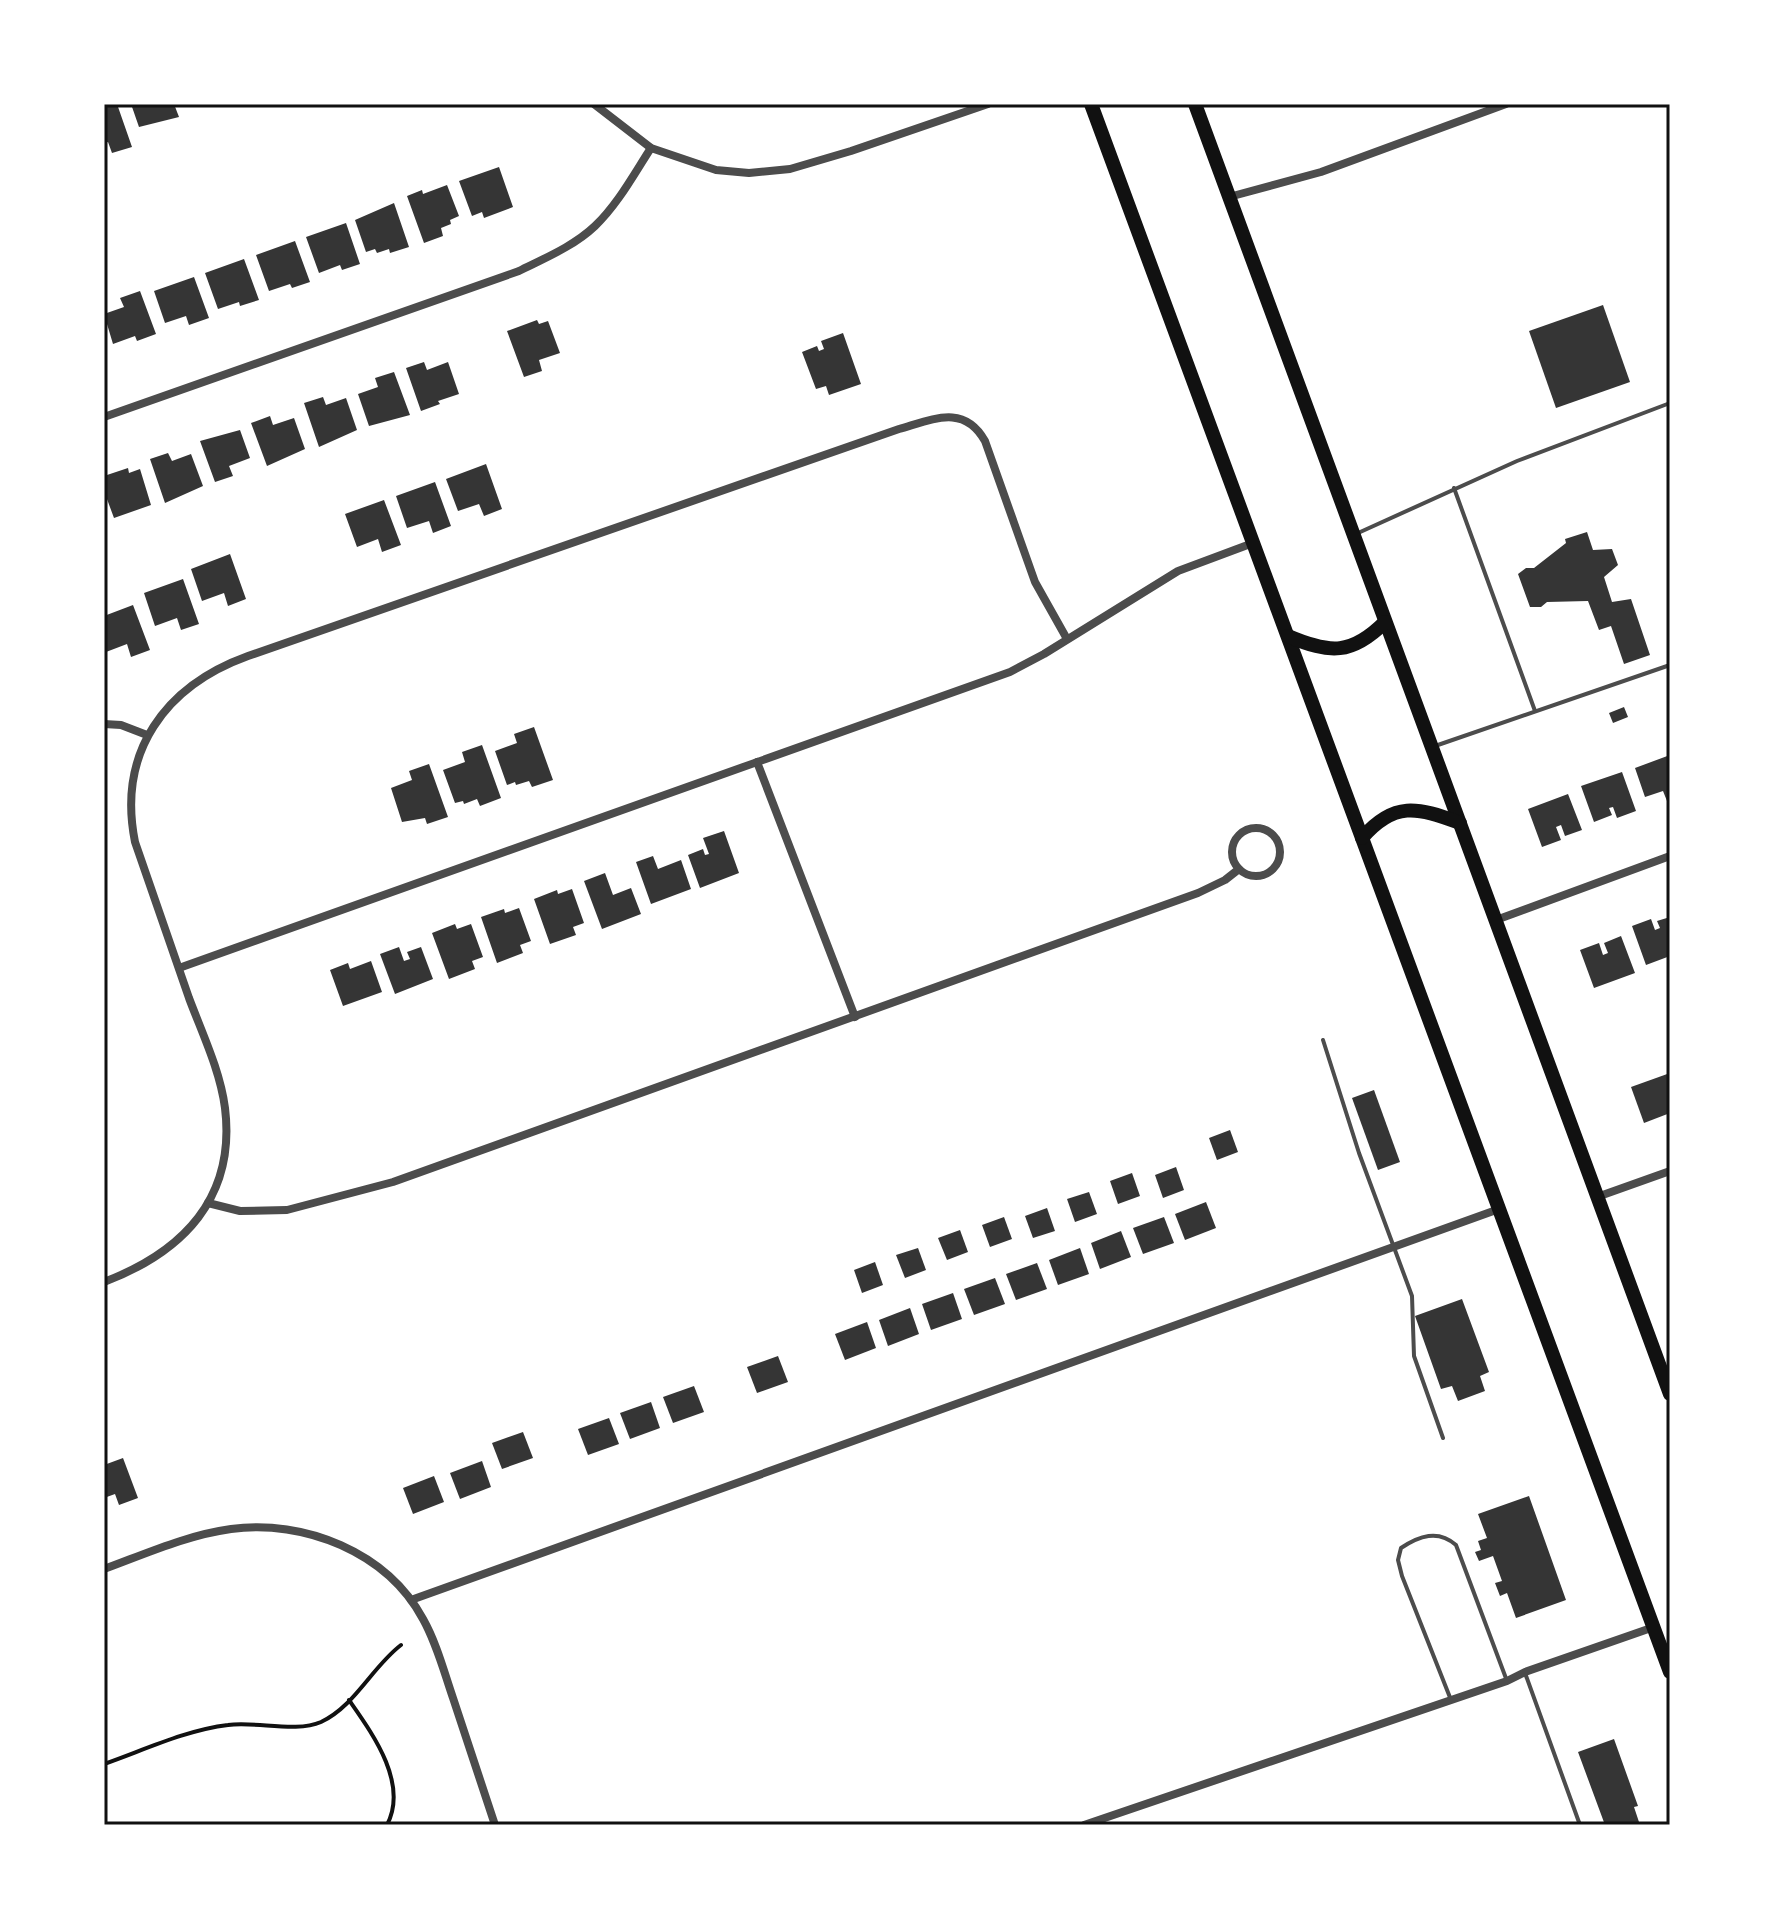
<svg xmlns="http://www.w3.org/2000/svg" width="1774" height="1929" font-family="Commissioner,sans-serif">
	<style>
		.building { fill: #353535 }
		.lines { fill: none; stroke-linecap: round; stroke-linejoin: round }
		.path { stroke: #111; stroke-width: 4 }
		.service { stroke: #4c4c4c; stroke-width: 4 }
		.minor { stroke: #4c4c4c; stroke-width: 8 }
		.primary { stroke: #111; stroke-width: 14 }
		.neatline { fill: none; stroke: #111; stroke-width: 3 }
	</style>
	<rect width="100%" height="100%" fill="#fff"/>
	<g class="building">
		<polygon points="104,104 117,104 132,147 112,153 108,142 104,143"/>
		<polygon points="131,104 174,104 179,117 139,127"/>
		<polygon points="499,167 513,207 484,218 482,212 472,216 459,181"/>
		<polygon points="447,185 459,216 450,220 451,224 441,228 443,236 424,243 407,196 422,190 423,194"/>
		<polygon points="394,203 409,247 390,253 389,249 377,253 375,249 366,252 355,220"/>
		<polygon points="346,223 360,264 342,270 340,265 319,273 306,237"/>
		<polygon points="295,241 310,282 292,288 290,284 269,291 256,255"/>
		<polygon points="244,259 259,300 240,306 239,302 218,309 205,273"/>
		<polygon points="194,277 209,318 189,325 186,316 165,323 154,291"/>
		<polygon points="140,291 156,334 137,341 135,336 113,344 104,314 124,307 120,298"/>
		<polygon points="1603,305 1630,382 1556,408 1529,331"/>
		<polygon points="537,320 539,324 548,321 560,353 539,360 542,371 524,377 507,331"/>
		<polygon points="843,333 861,384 829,395 826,386 816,389 802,352 817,346 819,351 824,349 821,341"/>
		<polygon points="424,362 427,370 448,362 459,394 438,401 440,404 421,411 406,368"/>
		<polygon points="394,372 410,415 369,426 358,394 378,387 375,378"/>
		<polygon points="323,397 326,405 346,398 357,430 319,447 304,403"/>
		<polygon points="270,416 273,425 294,418 305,449 267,466 251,423"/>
		<polygon points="240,430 250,458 229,466 233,476 215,482 200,441"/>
		<polygon points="168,453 172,461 191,454 203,486 165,503 150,459"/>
		<polygon points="486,464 502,509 484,516 479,504 458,511 446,479"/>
		<polygon points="128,468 129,473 140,469 151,505 114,518 104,491 104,476"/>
		<polygon points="435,482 451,526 433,533 429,521 407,528 396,496"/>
		<polygon points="384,500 401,545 382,552 378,539 357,547 345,514"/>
		<polygon points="1587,532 1593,550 1612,549 1618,565 1604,577 1612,602 1631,599 1650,655 1624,664 1611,626 1599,630 1588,601 1547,602 1541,607 1530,607 1518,574 1526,568 1534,568 1566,543 1565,539"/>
		<polygon points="230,554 246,599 228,606 224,593 202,601 191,569"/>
		<polygon points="183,579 199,624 181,630 177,618 155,626 144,593"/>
		<polygon points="133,605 150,650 131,657 127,644 106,652 104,616"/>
		<polygon points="1624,707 1628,717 1613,723 1609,713"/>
		<polygon points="534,727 553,780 532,787 529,781 516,785 515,782 507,785 495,751 517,743 514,734"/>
		<polygon points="482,745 501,798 480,806 477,799 464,804 463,801 455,803 443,770 465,762 462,752"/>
		<polygon points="1670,755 1670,800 1667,801 1663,791 1645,797 1635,768"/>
		<polygon points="429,764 448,817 427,824 425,818 402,822 391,788 412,780 409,771"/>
		<polygon points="1622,772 1636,811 1617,818 1613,807 1609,808 1612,815 1594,822 1581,786"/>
		<polygon points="1568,794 1582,830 1565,836 1561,825 1556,827 1561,840 1542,847 1528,809"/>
		<polygon points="724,831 739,873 700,888 688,855 703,849 705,855 709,854 703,838"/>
		<polygon points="653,856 658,869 681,860 691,889 651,904 636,862"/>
		<polygon points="605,873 613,895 631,888 641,914 602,929 584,881"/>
		<polygon points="572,889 584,923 573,927 576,935 550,944 534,899 557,890 558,894"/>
		<polygon points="519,908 531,941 520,945 523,953 497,963 481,917 504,909 505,913"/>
		<polygon points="1670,917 1670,956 1646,965 1632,926 1651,919 1655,930 1660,928 1657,921"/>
		<polygon points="455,924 457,929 471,924 483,957 472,961 475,969 449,979 432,933"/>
		<polygon points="1621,936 1635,973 1594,988 1580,950 1599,943 1603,955 1608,953 1604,943"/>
		<polygon points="399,947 404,961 410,959 407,952 421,947 433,979 395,994 380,954"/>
		<polygon points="371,961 382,992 343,1006 330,970 348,963 350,969"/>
		<polygon points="1670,1073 1670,1113 1644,1123 1631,1087"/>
		<polygon points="1374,1090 1400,1162 1378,1170 1352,1098"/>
		<polygon points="1230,1130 1238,1152 1217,1160 1209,1138"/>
		<polygon points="1176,1167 1184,1190 1163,1198 1155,1175"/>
		<polygon points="1132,1173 1140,1196 1118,1204 1110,1181"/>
		<polygon points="1089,1192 1097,1214 1075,1222 1067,1199"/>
		<polygon points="1206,1202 1216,1228 1185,1240 1175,1214"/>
		<polygon points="1047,1208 1055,1231 1033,1238 1025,1216"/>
		<polygon points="1004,1217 1012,1239 990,1247 982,1225"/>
		<polygon points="1164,1217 1174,1243 1143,1254 1133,1228"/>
		<polygon points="960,1230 968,1252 947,1260 938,1238"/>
		<polygon points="1121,1231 1131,1257 1100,1269 1091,1243"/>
		<polygon points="918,1248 926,1270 905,1278 896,1255"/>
		<polygon points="1080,1248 1089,1274 1058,1285 1049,1260"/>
		<polygon points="875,1262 883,1285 862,1293 854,1270"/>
		<polygon points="1037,1263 1047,1289 1016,1300 1006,1274"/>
		<polygon points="995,1278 1005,1304 974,1315 964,1289"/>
		<polygon points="953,1293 962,1319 931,1330 922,1304"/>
		<polygon points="1462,1299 1489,1372 1480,1376 1485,1391 1458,1401 1452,1386 1441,1389 1415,1316"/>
		<polygon points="910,1308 919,1334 888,1346 879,1320"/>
		<polygon points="867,1322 876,1348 845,1360 835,1334"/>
		<polygon points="778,1356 788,1382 757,1393 747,1367"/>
		<polygon points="694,1386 704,1412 673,1423 663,1397"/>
		<polygon points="651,1402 660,1428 630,1439 620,1413"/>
		<polygon points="609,1418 619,1444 588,1455 578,1429"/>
		<polygon points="523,1432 533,1458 502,1469 492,1443"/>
		<polygon points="123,1458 138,1498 119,1505 115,1494 104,1498 104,1465"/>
		<polygon points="482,1461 491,1487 460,1499 450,1473"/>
		<polygon points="434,1476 444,1502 413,1514 403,1488"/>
		<polygon points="1529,1496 1566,1600 1516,1618 1507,1593 1500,1596 1495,1583 1502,1581 1493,1556 1479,1561 1475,1552 1481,1550 1478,1541 1487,1538 1478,1514"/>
		<polygon points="1614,1739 1638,1806 1634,1807 1640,1825 1605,1825 1578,1752"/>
	</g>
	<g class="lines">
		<g class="path">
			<path d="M 349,1700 C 372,1733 409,1783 387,1825"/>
			<path d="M 104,1764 C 144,1750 186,1730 228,1725 C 256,1721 296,1733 321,1722 C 355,1706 372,1667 401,1645"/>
		</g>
		<g class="service">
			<polyline points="1454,488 1535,711"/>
			<polyline points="1358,533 1517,461 1670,403"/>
			<polyline points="1435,746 1670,665"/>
			<polyline points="1323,1040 1359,1153 1412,1296 1414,1356 1443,1438"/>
			<polyline points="1525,1673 1580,1825"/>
			<path d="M 1451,1700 L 1402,1576 L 1398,1560 L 1401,1548 C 1419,1536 1438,1529 1456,1545 L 1507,1681"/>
		</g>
		<g class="minor">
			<polyline points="594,104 651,148 716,170 749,173 790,169 851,151 988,104"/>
			<polyline points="1229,197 1321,172 1506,104"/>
			<path d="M 104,417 L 519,271 C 545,258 574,246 595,226 C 618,204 634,174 651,148"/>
			<polyline points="104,724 121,725 147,735"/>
			<polyline points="757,762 855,1017"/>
			<circle cx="1256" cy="852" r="24"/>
			<polyline points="1496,920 1670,856"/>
			<polyline points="179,968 1010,672 1044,654 1178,571 1253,543"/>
			<polyline points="1597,1197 1670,1171"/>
			<polyline points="208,1203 240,1211 287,1210 393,1182 1198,893 1225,880 1239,869"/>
			<path d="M 104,1282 C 183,1252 236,1198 225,1108 C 220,1070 202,1033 189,998 C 171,946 153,894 135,842 C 117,752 165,686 248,656 L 899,429 C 934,419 964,404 985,441 L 1035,582 L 1067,639"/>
			<path d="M 104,1569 C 145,1554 187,1535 231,1529 C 304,1519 387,1552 423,1619 C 437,1644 444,1672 453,1698 C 467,1740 481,1783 495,1825"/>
			<polyline points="411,1600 1499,1209"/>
			<polyline points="1084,1825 1507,1681 1525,1672 1654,1627"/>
		</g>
		<g class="primary">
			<polyline points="1091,104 1670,1672"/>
			<polyline points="1195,104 1670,1394"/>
			<path d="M 1288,636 C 1330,654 1352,655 1385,622"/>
			<path d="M 1362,838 C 1394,801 1417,807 1460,823"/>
		</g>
	</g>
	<rect width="1774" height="1929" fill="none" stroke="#ffffff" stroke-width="212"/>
	<rect x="106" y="106" width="1562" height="1717" class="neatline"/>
</svg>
